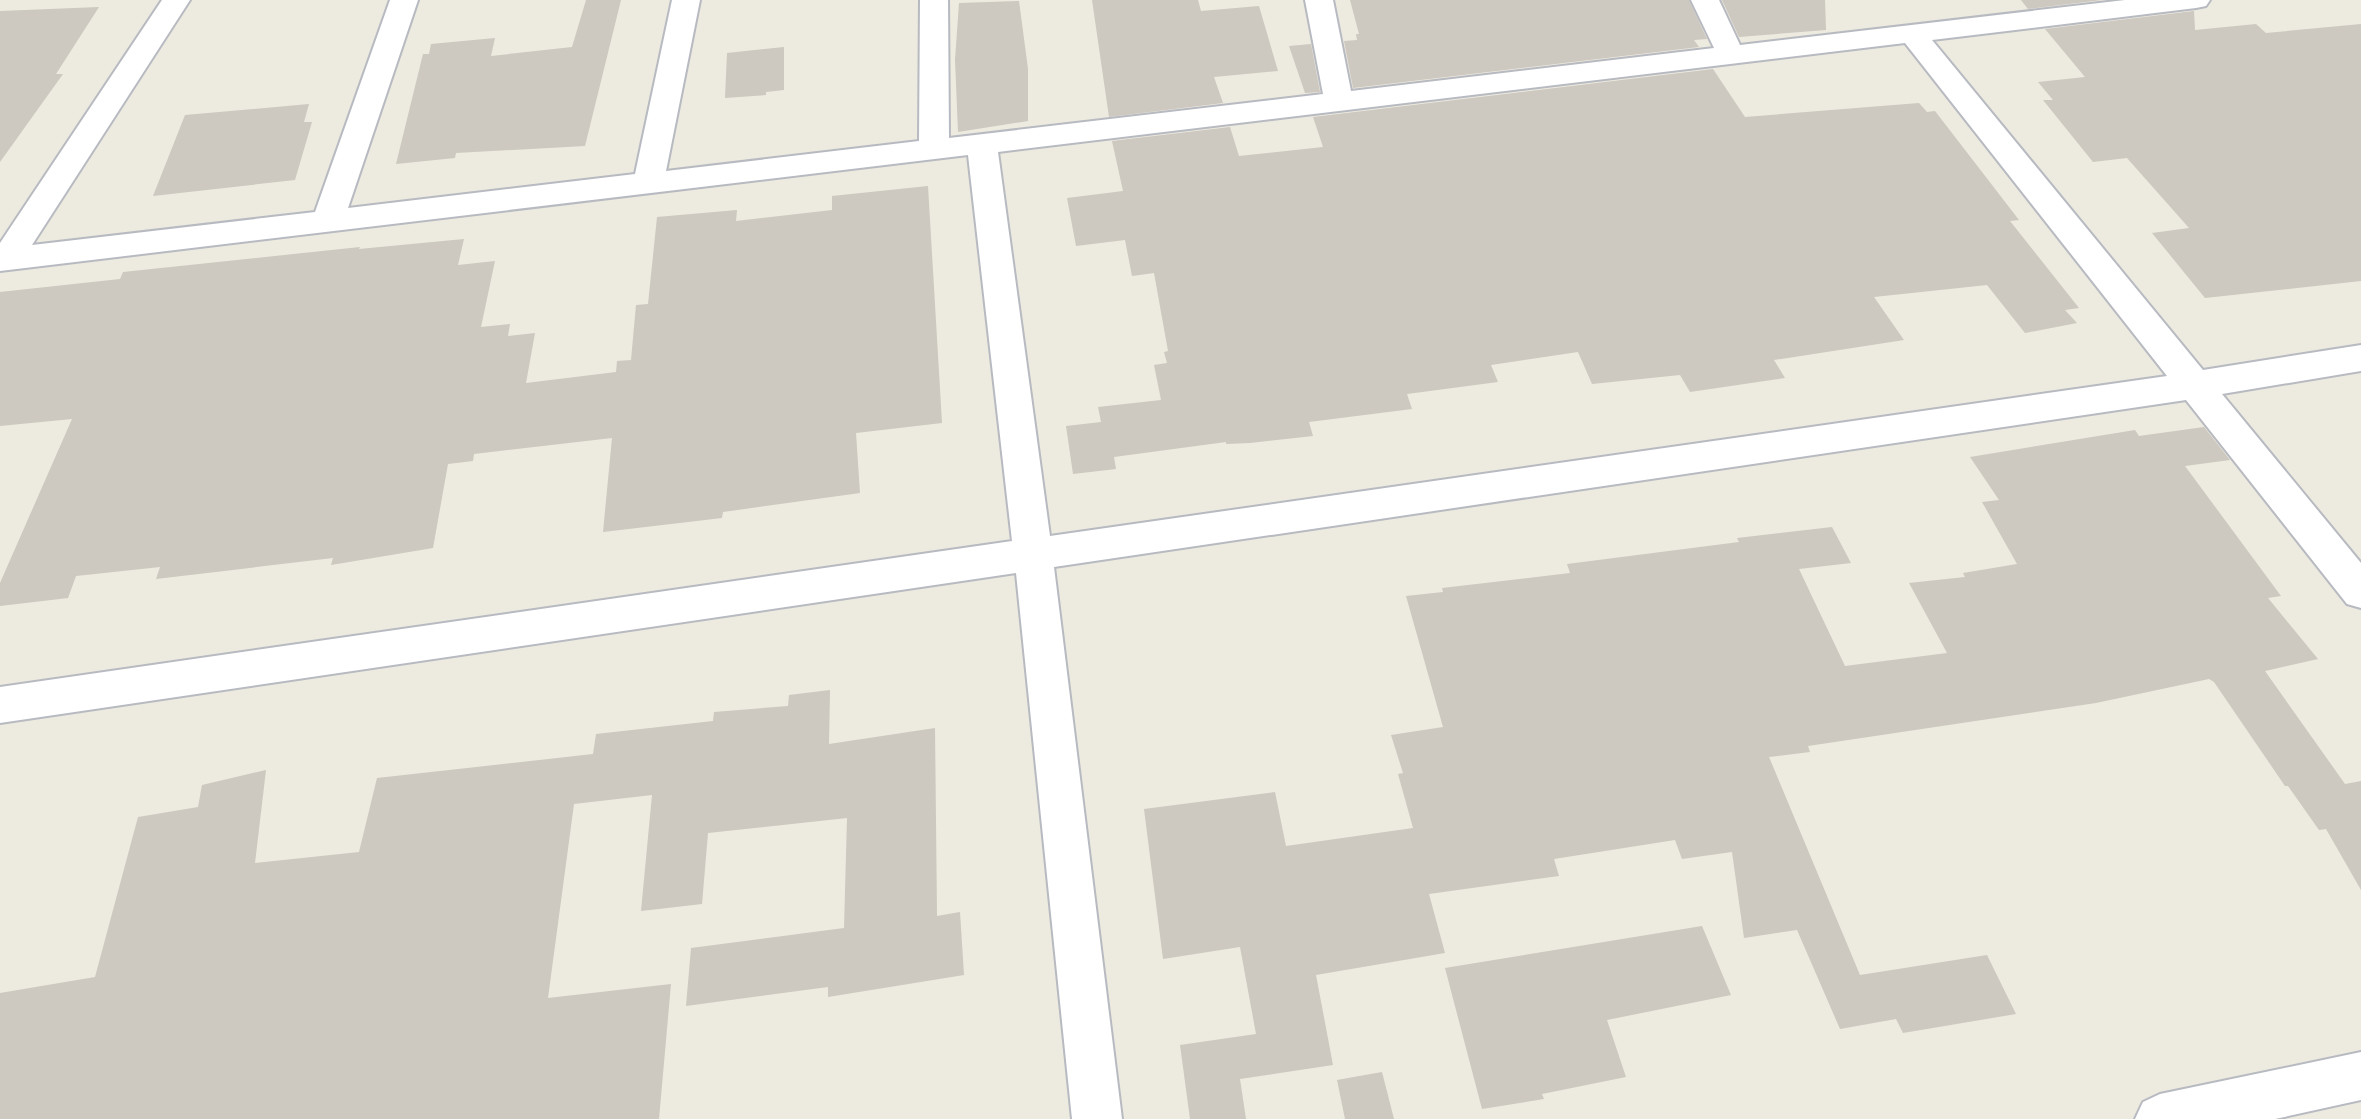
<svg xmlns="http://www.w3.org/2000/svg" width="2361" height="1119" font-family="'Asap Condensed',sans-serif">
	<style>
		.building { fill: #cdc8c0 }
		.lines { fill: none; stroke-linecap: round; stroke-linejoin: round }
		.minor-casing { stroke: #b7bac0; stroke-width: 4 }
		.minor { fill: #fff; fill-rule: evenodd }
	</style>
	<rect width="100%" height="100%" fill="#edeadf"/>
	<g class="building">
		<polygon points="586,0 621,0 585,146 456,153 455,158 396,164 423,54 429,54 431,44 495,38 491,56 572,47"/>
		<polygon points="1092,0 1198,0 1201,11 1259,6 1278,71 1214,77 1223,103 1109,117"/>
		<polygon points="1350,0 1689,0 1707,39 1694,40 1699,47 1353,88 1344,41 1357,40 1356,34 1359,34"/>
		<polygon points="1722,0 1825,0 1826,30 1739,37"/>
		<polygon points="2021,0 2102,0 2028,9"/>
		<polygon points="1019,1 1028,69 1028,121 958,132 955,60 959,3"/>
		<polygon points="99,7 56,74 63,74 0,162 0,11"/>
		<polygon points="2194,11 2195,30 2256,24 2266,33 2361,24 2361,281 2205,298 2152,233 2189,228 2127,158 2093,162 2043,100 2053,100 2038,82 2085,77 2045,29"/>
		<polygon points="1311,44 1320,92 1305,93 1289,46"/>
		<polygon points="784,47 784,90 766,92 766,95 725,98 727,53"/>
		<polygon points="1713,69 1745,117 1919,103 1927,112 1935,111 2019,220 2010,221 2079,308 2065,310 2077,323 2025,333 1987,285 1874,297 1904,340 1774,360 1785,378 1690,392 1680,375 1592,384 1578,352 1491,365 1498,382 1407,394 1412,409 1309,422 1313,436 1250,443 1226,444 1226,442 1114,457 1116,469 1073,474 1066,426 1101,422 1098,407 1161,400 1154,365 1167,363 1164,352 1168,351 1154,273 1132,276 1125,240 1076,246 1067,198 1123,191 1112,141 1230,127 1239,156 1323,147 1313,117"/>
		<polygon points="309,104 304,122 312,122 295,180 153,196 185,115"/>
		<polygon points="928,186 942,423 856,433 860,493 723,512 722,518 603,532 612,438 474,454 473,461 448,464 433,548 331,565 333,558 156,579 160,567 76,576 68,598 0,606 0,583 72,419 0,426 0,292 120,279 123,272 360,247 359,249 464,239 458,265 495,261 481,327 510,324 508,336 535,333 526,383 616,372 617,361 631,360 636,305 648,304 657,217 737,210 736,221 832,210 832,196"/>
		<polygon points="2204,427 2230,460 2185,466 2281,596 2268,598 2318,659 2265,671 2345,784 2361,781 2361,890 2326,829 2319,830 2288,786 2285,786 2214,682 2209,679 2096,703 1808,746 1810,752 1769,757 1860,975 1987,955 2016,1014 1903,1033 1896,1019 1840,1029 1797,930 1744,938 1732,852 1682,859 1675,840 1554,859 1559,876 1429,894 1445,953 1316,975 1333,1065 1240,1079 1246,1119 1190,1119 1180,1045 1256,1034 1240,947 1163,959 1144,809 1275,792 1286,846 1413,828 1398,774 1403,773 1391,735 1443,727 1406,596 1443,592 1442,588 1570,573 1567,564 1739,542 1737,538 1832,527 1851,563 1799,569 1845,666 1947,653 1909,583 1965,577 1963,573 2017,564 1982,502 1999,500 1970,457 2135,430 2139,436"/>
		<polygon points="830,690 829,744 935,728 937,916 960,912 964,975 828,997 828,987 686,1006 691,948 844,928 847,818 708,833 702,904 641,911 652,795 574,804 548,998 671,984 659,1119 0,1119 0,993 95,977 138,817 198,807 202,785 266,770 255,863 359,852 377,778 593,754 596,734 713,721 714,712 788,706 789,695"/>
		<polygon points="1702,926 1731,995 1607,1020 1626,1077 1542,1094 1544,1099 1482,1109 1445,968"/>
		<polygon points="1382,1072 1394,1119 1345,1119 1337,1080"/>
	</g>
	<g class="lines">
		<defs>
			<g id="minor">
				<path d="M 162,0 L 190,0 L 32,245 L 315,212 L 390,0 L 418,0 L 348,208 L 635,174 L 672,0 L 700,0 L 666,171 L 919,141 L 920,0 L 948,0 L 949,138 L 1323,94 L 1305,0 L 1333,0 L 1351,91 L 1714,48 L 1691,0 L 1719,0 L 1740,45 L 2125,0 L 2210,0 L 2206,6 L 2196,8 L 1932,40 L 2203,370 L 2361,345 L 2361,371 L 2222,394 L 2361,563 L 2361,608 L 2347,604 L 2186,400 L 1054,567 L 1122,1119 L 1072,1119 L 1016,573 L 0,723 L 0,687 L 1012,541 L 968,155 L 0,271 L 0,243 ZM 1905,43 L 2167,376 L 1050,536 L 998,152 Z"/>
				<polygon points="2361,1052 2361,1100 2275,1119 2135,1119 2143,1102 2160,1094"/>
			</g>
		</defs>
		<use href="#minor" class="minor-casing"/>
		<use href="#minor" class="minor"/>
	</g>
</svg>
